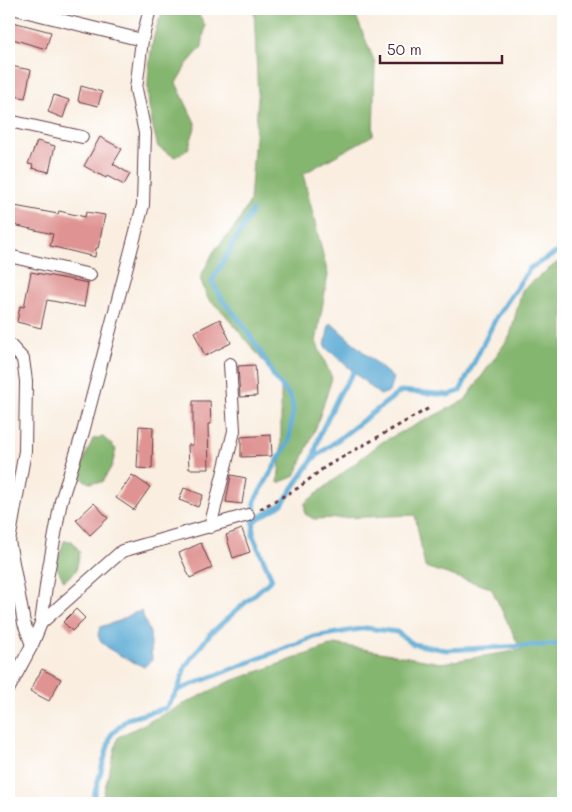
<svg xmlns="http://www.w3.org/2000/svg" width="572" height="812" font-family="Mali,sans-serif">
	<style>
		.forest { fill: #85b670; stroke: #686a4e }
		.water { fill: #59a9d3; stroke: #52647f }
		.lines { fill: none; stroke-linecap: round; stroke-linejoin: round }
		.stream { stroke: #59a9d3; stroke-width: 5 }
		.building { fill: #df9493 }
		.minor-casing { stroke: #643e46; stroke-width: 14 }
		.path { stroke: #643e46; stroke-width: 3; stroke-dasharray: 4 4; stroke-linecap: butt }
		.minor { stroke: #fff; stroke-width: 12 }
	</style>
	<rect width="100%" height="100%" fill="#fff"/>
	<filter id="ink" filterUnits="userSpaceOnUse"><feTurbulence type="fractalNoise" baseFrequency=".02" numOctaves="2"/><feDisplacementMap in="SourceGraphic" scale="10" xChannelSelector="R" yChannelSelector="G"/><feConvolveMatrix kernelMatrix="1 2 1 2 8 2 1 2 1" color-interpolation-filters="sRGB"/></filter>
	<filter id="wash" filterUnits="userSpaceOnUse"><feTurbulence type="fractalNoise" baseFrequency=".0096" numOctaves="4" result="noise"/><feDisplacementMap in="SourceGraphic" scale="20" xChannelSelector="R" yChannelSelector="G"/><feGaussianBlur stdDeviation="1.12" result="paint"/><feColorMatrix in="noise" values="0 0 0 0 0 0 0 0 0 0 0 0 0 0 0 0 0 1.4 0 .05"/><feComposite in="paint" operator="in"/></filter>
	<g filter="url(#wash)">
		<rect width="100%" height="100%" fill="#f9eee0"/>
		<g class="forest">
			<path d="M 166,9 L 196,9 L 205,25 L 202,47 L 187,64 L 176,83 L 196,125 L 188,149 L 175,157 L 158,147 C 153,128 147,106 148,86 C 148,68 153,21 166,9 Z"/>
			<polygon points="254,9 353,9 375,63 373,135 303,174 328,275 316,342 332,378 317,425 295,476 278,483 281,448 281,383 223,312 208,299 200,278 214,251 238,223 250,201 258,98"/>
			<polygon points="563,258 563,803 101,803 118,737 226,683 335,644 441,663 521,650 491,588 425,567 415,515 314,519 305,514 305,503 382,442 465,400 510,336 522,290"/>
			<polygon points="103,437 116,449 112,466 102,482 89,483 79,477 85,457 93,439"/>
			<polygon points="64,541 72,541 80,552 76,571 64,581 56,566"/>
		</g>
		<g class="water">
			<polygon points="329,324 332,324 393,378 389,392 380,395 325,347"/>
			<path d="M 141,611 L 150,633 L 152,660 L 144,667 C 132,661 101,649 98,635 C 98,634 100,628 100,627 L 119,621 L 131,614 Z"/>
		</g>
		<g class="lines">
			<g class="stream">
				<polyline points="313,459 401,391 449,395 460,391 496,318 530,268 563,249"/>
				<polyline points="254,521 282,504 313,459 320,434 340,393 353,373"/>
				<polyline points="178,690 185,667 210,634 272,579 253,536 255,500 289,441 293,407 291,398 275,378 263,356 242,323 223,301 212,281 252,211"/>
				<polyline points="92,803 111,735 127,719 166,708 178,690 314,637 366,628 397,632 413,644 446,650 563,644"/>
			</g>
		</g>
		<g id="blocks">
			<g class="building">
				<polygon points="9,21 51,32 46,49 9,38"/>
				<polygon points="10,66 31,70 25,98 9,95"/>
				<polygon points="81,86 102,92 98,106 78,101"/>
				<polygon points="54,95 69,100 63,118 48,112"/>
				<polygon points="100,137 122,149 113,164 130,174 124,185 107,176 106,178 84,166"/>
				<polygon points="37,141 55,146 49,172 32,168 33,165 28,164"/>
				<polygon points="9,205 58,214 59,211 85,217 86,212 105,215 98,248 96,248 95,257 50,246 53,234 9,224"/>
				<polygon points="31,272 88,283 84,307 47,300 41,328 17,322 20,306 24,307"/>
				<polygon points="220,319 231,343 205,356 194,332"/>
				<polygon points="255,365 257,396 240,397 238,366"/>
				<polygon points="193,401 210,401 211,424 208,424 209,469 189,469 188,445 193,445"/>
				<polygon points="139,426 153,427 152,469 137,468"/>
				<polygon points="271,435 272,456 241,457 241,437"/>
				<polygon points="132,475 150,487 134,510 116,498"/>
				<polygon points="231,475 246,478 242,504 226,502"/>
				<polygon points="184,488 203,495 198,507 179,500"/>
				<polygon points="94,503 108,518 90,535 76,520"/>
				<polygon points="242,529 250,552 233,558 226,535"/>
				<polygon points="201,543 212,568 190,578 179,553"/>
				<polygon points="76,609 85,618 72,631 63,622"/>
				<polygon points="42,669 61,679 49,701 30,691"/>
			</g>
		</g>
	</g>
	<g filter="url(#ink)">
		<use href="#blocks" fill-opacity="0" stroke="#643e46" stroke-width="1"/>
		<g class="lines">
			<defs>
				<g id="minor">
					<polyline points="16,9 142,40"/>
					<polyline points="9,121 82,137"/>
					<polyline points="9,256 90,275"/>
					<polyline points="9,344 23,359 26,381 25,451 9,541 24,623 32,645"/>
					<polyline points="210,527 234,431 230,364"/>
					<polyline points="41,623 122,551 248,515"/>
					<polyline points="9,688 32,645 41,623 47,579 61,501 83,432 143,205 145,133 136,89 142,40 150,9"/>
				</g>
			</defs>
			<use href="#minor" class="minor-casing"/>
			<polyline class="path" points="260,509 298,488 325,467 431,407"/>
			<use href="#minor" class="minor"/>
		</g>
	</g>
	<rect width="572" height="812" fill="none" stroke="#fff" stroke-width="30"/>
	<path d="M380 55v8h122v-8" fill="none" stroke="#4a1f2b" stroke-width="2.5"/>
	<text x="387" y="55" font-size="15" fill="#4a1f2b" stroke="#ffffff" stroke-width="4" paint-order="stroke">50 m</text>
</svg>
